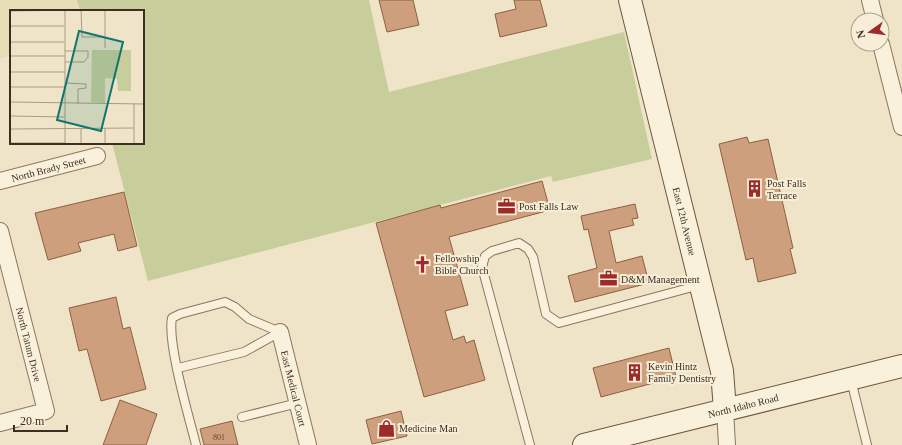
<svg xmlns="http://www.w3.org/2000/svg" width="902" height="445" font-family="'Times New Roman',serif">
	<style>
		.farmland { fill: #e6deb5 }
		.green { fill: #c8ce9b }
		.building { fill: #ce9f7d; stroke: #8c5f41 }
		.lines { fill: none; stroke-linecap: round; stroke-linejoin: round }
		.lane-casing { stroke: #8c765c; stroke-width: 10 }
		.street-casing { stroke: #8c765c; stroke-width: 18 }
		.secondary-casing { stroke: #6e573f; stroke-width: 24 }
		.lane { stroke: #faf1dc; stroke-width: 8 }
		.street { stroke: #faf1dc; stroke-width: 16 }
		.secondary { stroke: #faf1dc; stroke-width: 22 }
		.labels { text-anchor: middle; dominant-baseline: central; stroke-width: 4; stroke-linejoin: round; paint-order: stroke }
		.number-label { font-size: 8px; fill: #604a37 }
		.street-label { font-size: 10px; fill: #3c2e20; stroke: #f7eed8 }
		.poi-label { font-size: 10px; fill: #3c2e20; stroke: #f7eed8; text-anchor: start }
		.inset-road { fill: none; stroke: #a89b85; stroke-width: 1 }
		.view { fill: #0f766e; fill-opacity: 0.15; stroke: #0f766e; stroke-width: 2 }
		.inset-edge { fill: none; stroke: #3c2e20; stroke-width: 2 }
	</style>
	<rect width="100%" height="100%" fill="#f0e4c8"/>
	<polygon class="farmland" points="0,0 77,0 80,11 11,11 11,56 0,59"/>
	<polygon class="green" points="77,0 369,0 389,92 624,32 652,159 553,182 551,176 148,281 112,143 143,143 143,11 80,11"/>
	<g class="building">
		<polygon points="379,0 413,0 419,25 387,32"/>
		<polygon points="514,0 540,0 547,26 500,37 495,14 516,9"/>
		<polygon points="747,137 749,143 768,139 793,248 790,249 796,273 758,282 753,258 746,260 719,144"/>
		<polygon points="542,181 550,210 449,237 468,305 445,311 453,340 464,336 466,343 474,340 485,380 424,397 376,223 440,205 441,208"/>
		<polygon points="124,192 137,246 118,251 114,234 78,243 81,251 48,260 35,213"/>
		<polygon points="635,204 638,218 632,219 634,225 609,231 616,263 642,256 649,283 575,302 568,276 597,268 588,229 584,230 581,216"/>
		<polygon points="116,297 123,329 130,327 146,389 101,401 87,349 79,351 69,308"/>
		<polygon points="669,348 676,377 601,397 593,368"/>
		<polygon points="120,400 157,414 146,445 103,445"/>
		<polygon points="401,411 407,436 372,444 366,420"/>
		<polygon points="232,421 238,445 204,445 200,429"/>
	</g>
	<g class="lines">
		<defs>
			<g id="lane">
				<polyline points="178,368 244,352 280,332"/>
				<polyline points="851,380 867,445"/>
				<polyline points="242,417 298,403"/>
				<path d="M 196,445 C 189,417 167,343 172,318 L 180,314 L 225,302 L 235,307 L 249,319 L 280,332"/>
				<polyline points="530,445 482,267 485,256 492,251 519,243 528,249 533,257 546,314 559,323 700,285"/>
			</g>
			<g id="street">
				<polyline points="870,0 875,20"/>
				<polyline points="881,44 902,127"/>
				<path id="s1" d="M 0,181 L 97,156"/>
				<path id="s2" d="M 0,231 L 46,411 L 0,423"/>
				<path id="s3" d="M 280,332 L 308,445"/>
				<polyline points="725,410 727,445"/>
			</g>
			<g id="secondary">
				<path id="s4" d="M 630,0 L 722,371 L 725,410"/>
				<path id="s5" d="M 584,445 L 902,366"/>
			</g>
		</defs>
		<use href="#lane" class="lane-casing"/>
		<use href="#street" class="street-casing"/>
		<use href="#secondary" class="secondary-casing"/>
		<use href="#lane" class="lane"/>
		<use href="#street" class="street"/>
		<use href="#secondary" class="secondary"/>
	</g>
	<defs>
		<symbol id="building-bare" viewBox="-9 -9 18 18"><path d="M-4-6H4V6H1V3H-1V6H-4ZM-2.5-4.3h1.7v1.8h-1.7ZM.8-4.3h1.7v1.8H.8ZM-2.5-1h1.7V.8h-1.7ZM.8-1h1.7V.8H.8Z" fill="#9d2b2b" stroke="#f7eed8" stroke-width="2.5" paint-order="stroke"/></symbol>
		<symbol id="office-bare" viewBox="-9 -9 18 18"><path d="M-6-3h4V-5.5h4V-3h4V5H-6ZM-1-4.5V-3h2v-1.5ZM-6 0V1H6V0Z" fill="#9d2b2b" stroke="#f7eed8" stroke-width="2.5" paint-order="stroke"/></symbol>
		<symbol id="church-bare" viewBox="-9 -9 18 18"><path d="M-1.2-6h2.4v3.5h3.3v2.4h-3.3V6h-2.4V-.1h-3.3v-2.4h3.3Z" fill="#9d2b2b" stroke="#f7eed8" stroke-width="2.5" paint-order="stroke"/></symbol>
		<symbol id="shop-bare" viewBox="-9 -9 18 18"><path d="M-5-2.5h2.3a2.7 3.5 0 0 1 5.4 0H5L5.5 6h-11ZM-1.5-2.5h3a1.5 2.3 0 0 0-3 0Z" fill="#9d2b2b" stroke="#f7eed8" stroke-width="2.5" paint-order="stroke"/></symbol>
	</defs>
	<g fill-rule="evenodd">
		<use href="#building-bare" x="742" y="176" width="25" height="25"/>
		<use href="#office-bare" x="494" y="194" width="25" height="25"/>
		<use href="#church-bare" x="410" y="252" width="25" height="25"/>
		<use href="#office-bare" x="596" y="266" width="25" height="25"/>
		<use href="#building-bare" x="622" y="360" width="25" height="25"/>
		<use href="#shop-bare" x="374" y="416" width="25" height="25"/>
	</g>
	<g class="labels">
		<g class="number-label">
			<text x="219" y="437">801</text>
		</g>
		<g class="street-label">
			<text stroke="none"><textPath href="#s1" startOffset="50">North Brady Street</textPath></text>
			<text stroke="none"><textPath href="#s4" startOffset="228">East 12th Avenue</textPath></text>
			<text stroke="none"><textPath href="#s2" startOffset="117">North Tatum Drive</textPath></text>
			<text stroke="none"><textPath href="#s3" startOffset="58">East Medical Court</textPath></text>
			<text stroke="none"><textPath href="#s5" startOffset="164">North Idaho Road</textPath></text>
		</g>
		<g class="poi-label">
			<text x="767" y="183">Post Falls<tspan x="767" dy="12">Terrace</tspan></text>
			<text x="519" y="206">Post Falls Law</text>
			<text x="435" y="258">Fellowship<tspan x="435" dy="12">Bible Church</tspan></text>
			<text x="621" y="279">D&amp;M Management</text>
			<text x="648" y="366">Kevin Hintz<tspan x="648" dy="12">Family Dentistry</tspan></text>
			<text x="399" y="428">Medicine Man</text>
		</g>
	</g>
	<g transform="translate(10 10)">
		<rect width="134" height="134" fill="#f0e4c8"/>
		<path d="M 82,40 L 121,40 L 121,81 L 108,81 L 107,69 L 95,68 L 95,93 L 81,92 Z" fill="#c8ce9b"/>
		<path class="inset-road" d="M 71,0 L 72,27 L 95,27M 95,0 L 95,38M 0,1 L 73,0M 0,16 L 54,16M 0,32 L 54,32M 55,41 L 78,41 L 78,47 L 74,52M 0,46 L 55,46M 55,52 L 74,52M 0,62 L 55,62M 55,73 L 76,74 L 76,78 L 68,79 L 68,94M 0,77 L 55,77M 0,92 L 134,94M 124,94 L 124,134M 0,106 L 55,107M 95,118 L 95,134M 0,119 L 123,118M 0,133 L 55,133M 55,134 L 55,0M 71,134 L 71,118"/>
		<path class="view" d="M 69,21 L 113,32 L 91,121 L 47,110 Z"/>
		<rect width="134" height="134" class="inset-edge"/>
	</g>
	<g transform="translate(870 32) rotate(256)"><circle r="19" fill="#f7eed8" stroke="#aca18e"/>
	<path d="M0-3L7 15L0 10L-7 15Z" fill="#9d2b2b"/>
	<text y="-6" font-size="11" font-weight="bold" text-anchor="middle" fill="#3c2e20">N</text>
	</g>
	<path d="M14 425v6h53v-6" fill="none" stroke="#3c2e20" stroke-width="2"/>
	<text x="20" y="425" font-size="12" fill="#3c2e20" stroke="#f7eed8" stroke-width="3" paint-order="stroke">20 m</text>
</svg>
